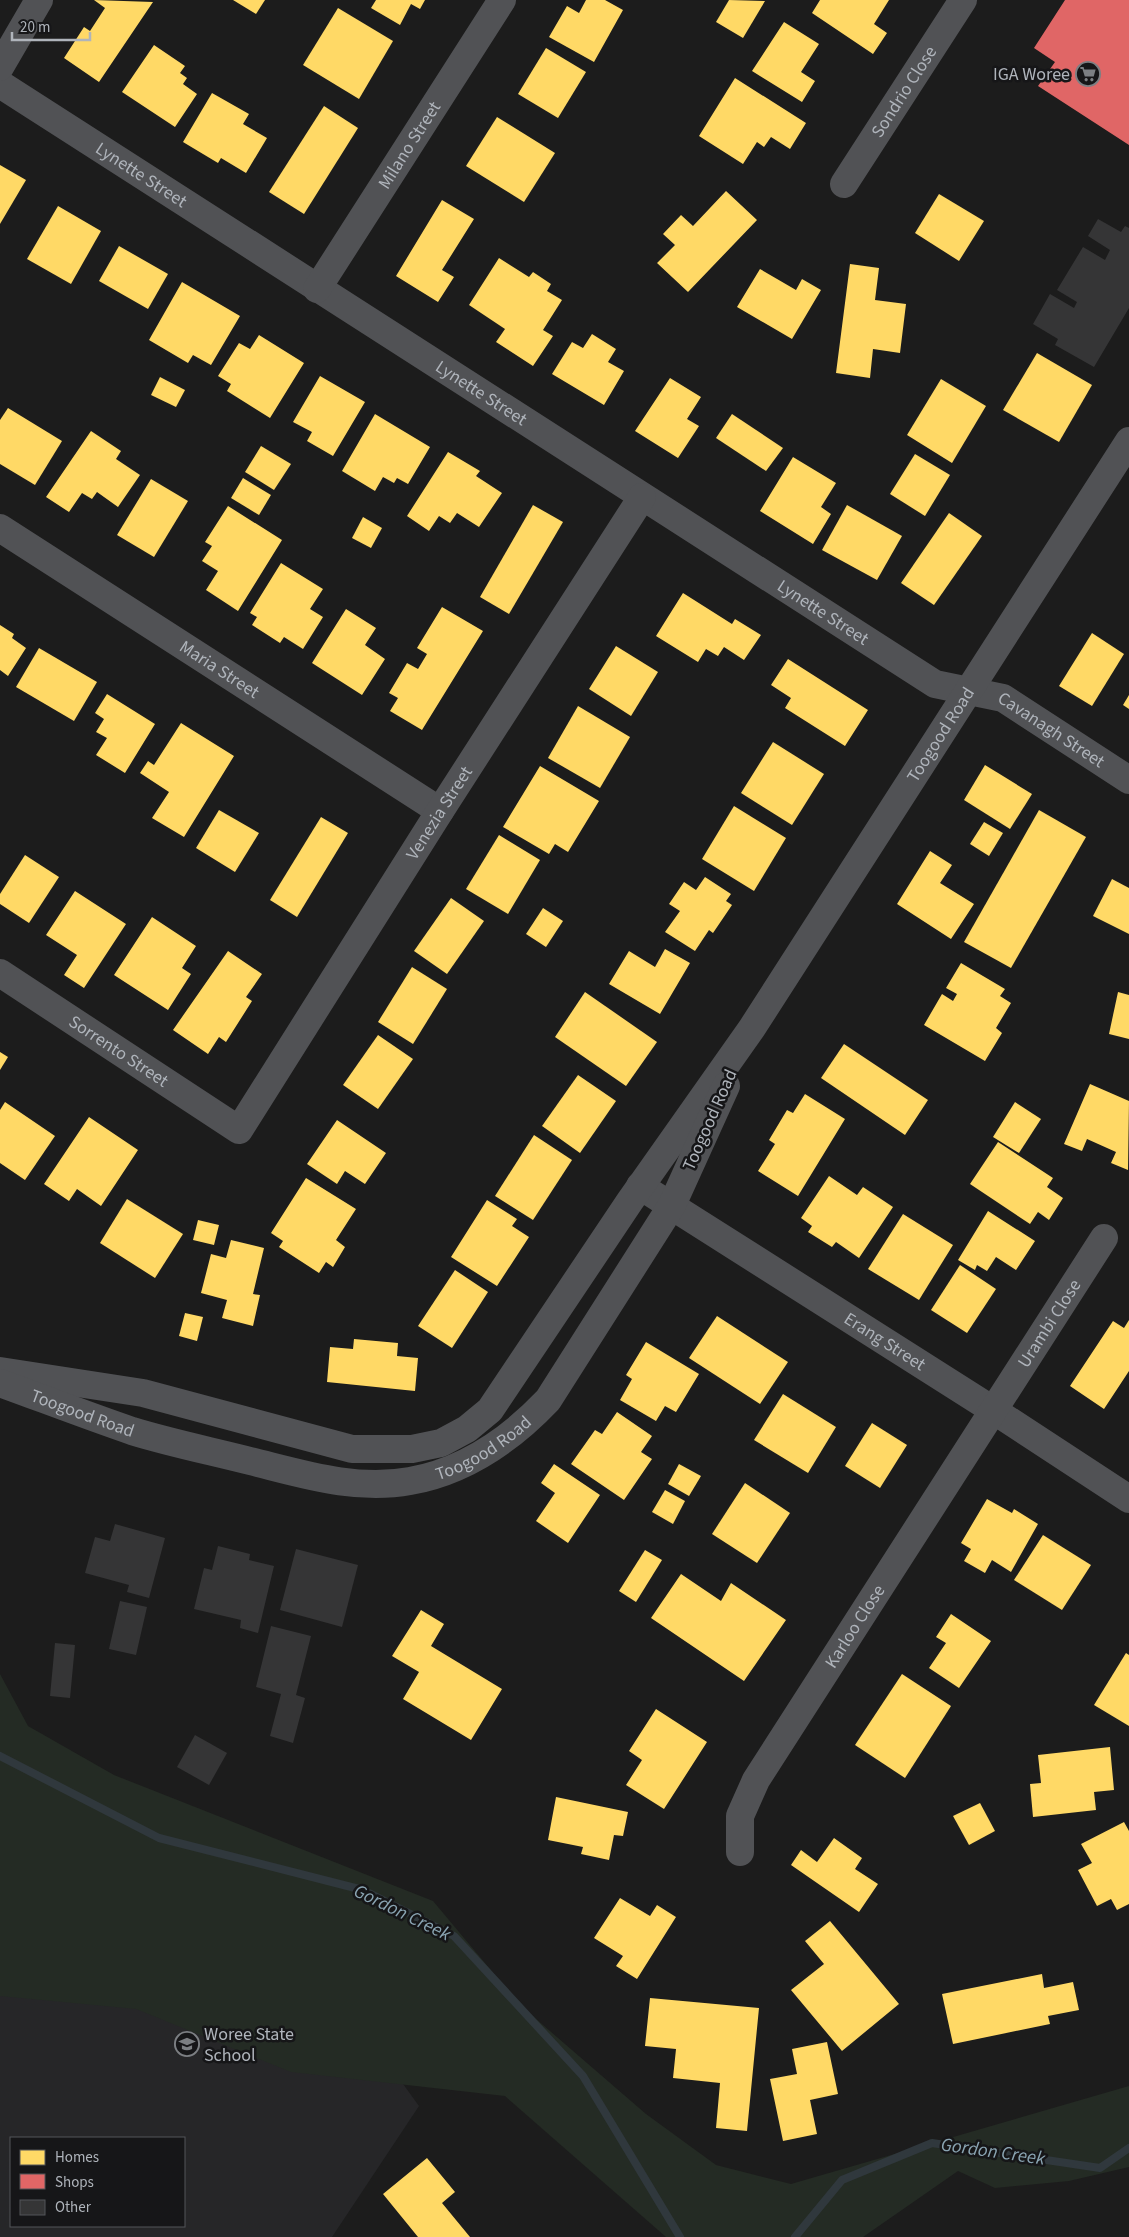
<svg xmlns="http://www.w3.org/2000/svg" width="1129" height="2237" font-family="'Source Sans 3',sans-serif">
	<style>
		.built { fill: #262628; fill-rule: evenodd }
		.green { fill: #242b24 }
		.homes { fill: #ffd966 }
		.shops { fill: #e06666 }
		.lines { fill: none; stroke-linecap: round; stroke-linejoin: round }
		.stream { stroke: #30383d; stroke-width: 8 }
		.building { fill: #353536 }
		.minor { stroke: #515255; stroke-width: 28 }
		.tertiary { stroke: #515255; stroke-width: 28 }
		.labels { text-anchor: middle; dominant-baseline: central; stroke-width: 5; stroke-linejoin: round; paint-order: stroke }
		.poi-label { font-size: 18px; fill: #afb4bb; stroke: #161618; text-anchor: end }
		.street-label { font-size: 18px; fill: #afb4bb; stroke: #161618 }
		.water-label { font-size: 19px; font-style: italic; fill: #8aa4b2; stroke: #161618 }
	</style>
	<rect width="100%" height="100%" fill="#1c1c1c"/>
	<path class="built" d="M 0,1894 L 330,1983 L 419,2106 L 332,2237 L 0,2237 ZM 11,2138 L 184,2138 L 184,2226 L 11,2226 Z"/>
	<polygon class="green" points="0,1674 28,1726 114,1775 433,1901 521,2006 646,2114 716,2165 791,2184 1129,2086 1129,2167 1069,2181 995,2188 958,2171 863,2237 666,2237 505,2096 291,2072 136,2009 0,1996"/>
	<g class="homes">
		<polygon points="94,0 153,2 99,82 64,58 84,27 90,31 105,8"/>
		<polygon points="233,0 265,0 256,14"/>
		<polygon points="376,0 425,0 420,9 411,4 400,25 371,8"/>
		<polygon points="586,0 605,0 623,10 594,62 549,37 567,6 579,13"/>
		<polygon points="729,0 765,1 743,38 716,22"/>
		<polygon points="820,0 889,0 874,24 887,33 873,54 812,13"/>
		<polygon points="338,8 393,41 359,99 303,65"/>
		<polygon points="784,22 819,44 801,72 815,81 802,102 752,71"/>
		<polygon points="154,45 185,66 180,73 187,78 183,84 197,94 175,127 122,92"/>
		<polygon points="546,48 586,72 558,118 518,94"/>
		<polygon points="735,78 806,123 790,149 771,137 764,147 757,142 743,164 699,136"/>
		<polygon points="212,93 249,114 243,124 267,138 246,173 221,158 218,163 183,142"/>
		<polygon points="324,106 358,128 304,214 269,192"/>
		<polygon points="497,117 555,153 524,202 466,166"/>
		<polygon points="0,165 26,180 0,224"/>
		<polygon points="726,191 757,220 688,292 657,263 675,245 663,234 681,215 693,226"/>
		<polygon points="939,194 984,221 959,261 915,233"/>
		<polygon points="442,200 474,219 442,270 454,277 438,302 396,276"/>
		<polygon points="58,206 101,231 71,284 27,259"/>
		<polygon points="119,246 168,274 148,309 99,281"/>
		<polygon points="499,258 529,277 533,272 551,284 547,291 562,300 543,330 553,336 533,366 496,342 505,329 469,305"/>
		<polygon points="850,264 879,268 875,300 906,304 900,353 873,349 870,378 836,373"/>
		<polygon points="760,269 796,290 802,279 821,290 792,339 737,307"/>
		<polygon points="182,282 240,316 211,365 193,355 188,363 149,340"/>
		<polygon points="592,334 616,349 608,362 624,371 604,405 552,374 572,342 583,348"/>
		<polygon points="259,335 304,363 270,418 227,391 231,384 218,376 239,343 250,349"/>
		<polygon points="1037,353 1092,385 1059,442 1003,410"/>
		<polygon points="320,376 365,402 333,456 307,441 312,432 293,422"/>
		<polygon points="160,377 185,390 176,407 151,395"/>
		<polygon points="670,378 701,397 687,419 699,426 678,458 635,431"/>
		<polygon points="941,379 986,406 952,463 907,435"/>
		<polygon points="8,408 62,441 35,485 0,464 0,420"/>
		<polygon points="375,414 430,447 408,484 397,478 394,483 383,477 375,491 342,471"/>
		<polygon points="732,414 783,448 766,471 716,438"/>
		<polygon points="91,431 121,451 116,459 140,475 118,507 97,492 92,499 82,493 69,512 46,497"/>
		<polygon points="261,446 291,464 274,490 245,472"/>
		<polygon points="448,452 480,471 476,476 502,493 479,527 457,513 450,523 439,516 429,531 407,516"/>
		<polygon points="915,454 950,475 925,516 890,494"/>
		<polygon points="793,457 836,483 821,507 831,514 813,544 760,511"/>
		<polygon points="243,478 271,495 259,515 231,498"/>
		<polygon points="151,479 188,501 154,557 117,535"/>
		<polygon points="533,505 563,522 509,614 480,597"/>
		<polygon points="847,505 902,536 877,580 822,550"/>
		<polygon points="228,506 282,540 238,611 206,590 218,571 202,561 212,546 205,542"/>
		<polygon points="949,513 982,536 934,605 901,583"/>
		<polygon points="363,517 382,528 371,548 352,538"/>
		<polygon points="281,563 323,589 310,609 323,617 303,649 284,637 280,643 252,625 257,617 250,613"/>
		<polygon points="683,593 732,624 735,619 761,635 744,660 724,647 718,656 706,649 698,662 656,636"/>
		<polygon points="442,607 483,631 422,730 390,711 398,698 389,693 407,663 418,669 427,654 417,648"/>
		<polygon points="346,609 376,628 365,645 385,659 362,695 312,663"/>
		<polygon points="0,625 14,634 12,638 26,648 8,676 0,670"/>
		<polygon points="1092,633 1124,654 1092,706 1059,686"/>
		<polygon points="616,646 658,672 631,716 589,689"/>
		<polygon points="39,648 97,682 74,721 16,687"/>
		<polygon points="788,659 868,710 845,746 785,708 791,698 771,685"/>
		<polygon points="107,694 155,724 125,773 96,755 107,738 96,732 104,719 95,713"/>
		<polygon points="1129,695 1129,709 1123,705"/>
		<polygon points="578,706 630,737 600,788 548,758"/>
		<polygon points="181,723 234,756 184,837 152,818 169,792 140,773 148,761 154,765"/>
		<polygon points="773,742 824,774 792,825 741,793"/>
		<polygon points="985,765 1032,794 1010,829 964,800"/>
		<polygon points="540,766 599,801 568,852 555,844 549,854 503,827"/>
		<polygon points="734,806 786,838 754,891 702,859"/>
		<polygon points="219,810 259,833 235,872 196,848"/>
		<polygon points="1039,810 1086,837 1011,968 964,942"/>
		<polygon points="321,817 348,833 297,917 270,900"/>
		<polygon points="984,822 1003,833 989,856 970,844"/>
		<polygon points="499,835 540,860 508,914 466,889"/>
		<polygon points="930,851 952,865 940,883 974,904 951,939 897,904"/>
		<polygon points="25,855 59,877 29,923 0,904 0,894"/>
		<polygon points="705,877 731,894 726,901 732,905 713,933 709,930 695,951 665,932 680,911 669,904 684,882 696,890"/>
		<polygon points="1112,879 1129,888 1129,934 1093,916"/>
		<polygon points="75,891 126,924 84,988 64,975 77,955 46,935"/>
		<polygon points="451,898 484,921 447,974 414,951"/>
		<polygon points="543,908 563,921 546,947 526,934"/>
		<polygon points="152,917 196,946 182,968 191,974 168,1010 114,975"/>
		<polygon points="665,949 690,963 660,1014 609,984 629,951 655,967"/>
		<polygon points="228,951 262,974 246,997 252,1001 226,1042 219,1037 208,1054 173,1030"/>
		<polygon points="961,963 1005,989 1000,996 1011,1003 996,1028 1002,1033 985,1061 924,1025 942,994 953,1001 957,994 946,988"/>
		<polygon points="412,967 447,989 413,1044 378,1022"/>
		<polygon points="585,992 657,1042 626,1086 555,1037"/>
		<polygon points="1118,992 1129,995 1129,1039 1109,1034"/>
		<polygon points="378,1035 413,1059 378,1109 343,1085"/>
		<polygon points="844,1044 928,1100 905,1135 821,1078"/>
		<polygon points="0,1052 8,1057 0,1070"/>
		<polygon points="578,1075 616,1101 580,1153 542,1126"/>
		<polygon points="1090,1084 1129,1101 1128,1170 1111,1163 1116,1152 1087,1139 1082,1151 1064,1144"/>
		<polygon points="805,1094 845,1119 798,1196 758,1171 775,1144 769,1140 787,1110 793,1113"/>
		<polygon points="5,1102 55,1136 25,1180 0,1163 0,1110"/>
		<polygon points="1015,1102 1041,1119 1019,1153 993,1137"/>
		<polygon points="89,1117 138,1150 101,1206 77,1189 69,1201 44,1184"/>
		<polygon points="337,1120 386,1153 365,1184 345,1171 337,1184 307,1164"/>
		<polygon points="534,1135 572,1160 533,1220 495,1196"/>
		<polygon points="998,1142 1053,1178 1047,1187 1063,1198 1049,1220 1038,1212 1030,1224 970,1184"/>
		<polygon points="829,1176 857,1195 863,1187 893,1207 859,1258 836,1242 832,1247 808,1232 812,1226 801,1218"/>
		<polygon points="306,1178 356,1209 336,1240 345,1247 333,1267 326,1262 319,1273 279,1247 283,1241 271,1233"/>
		<polygon points="127,1199 183,1234 155,1278 100,1243"/>
		<polygon points="487,1200 517,1219 512,1226 529,1237 497,1286 451,1257"/>
		<polygon points="988,1211 1035,1241 1016,1270 996,1257 987,1271 977,1265 975,1270 958,1260"/>
		<polygon points="903,1214 953,1245 919,1300 868,1269"/>
		<polygon points="198,1220 219,1225 214,1245 193,1240"/>
		<polygon points="231,1240 264,1248 253,1294 260,1295 253,1326 222,1318 227,1300 201,1293 211,1254 226,1258"/>
		<polygon points="960,1265 996,1289 967,1333 931,1310"/>
		<polygon points="455,1270 488,1292 452,1348 418,1326"/>
		<polygon points="185,1313 203,1317 197,1341 179,1336"/>
		<polygon points="717,1316 788,1362 760,1404 689,1358"/>
		<polygon points="1129,1320 1129,1371 1104,1409 1070,1386 1113,1321 1124,1328"/>
		<polygon points="354,1339 398,1343 397,1356 418,1358 415,1391 327,1382 330,1347 353,1349"/>
		<polygon points="646,1342 699,1374 676,1412 665,1406 656,1421 620,1400 632,1379 626,1375"/>
		<polygon points="783,1394 836,1427 808,1473 754,1440"/>
		<polygon points="617,1412 652,1436 641,1452 652,1459 624,1500 571,1464 595,1430 602,1434"/>
		<polygon points="872,1423 907,1445 880,1488 845,1466"/>
		<polygon points="554,1464 600,1495 568,1543 536,1521 555,1493 541,1483"/>
		<polygon points="679,1464 701,1476 689,1496 668,1484"/>
		<polygon points="745,1483 790,1513 757,1563 712,1534"/>
		<polygon points="665,1490 685,1501 673,1524 652,1512"/>
		<polygon points="987,1499 1012,1513 1014,1509 1038,1524 1011,1572 992,1560 985,1573 964,1561 971,1549 961,1543"/>
		<polygon points="1043,1535 1091,1565 1062,1610 1014,1580"/>
		<polygon points="645,1550 662,1560 636,1602 619,1591"/>
		<polygon points="681,1574 721,1601 731,1583 786,1620 744,1681 651,1618"/>
		<polygon points="421,1610 444,1624 431,1646 502,1689 471,1740 403,1699 419,1672 392,1656"/>
		<polygon points="951,1614 991,1641 959,1688 929,1668 946,1643 936,1637"/>
		<polygon points="1126,1653 1129,1655 1129,1726 1094,1705"/>
		<polygon points="902,1674 951,1706 905,1778 855,1745"/>
		<polygon points="656,1709 707,1742 664,1809 626,1785 642,1760 629,1751"/>
		<polygon points="1110,1747 1114,1790 1094,1792 1096,1810 1033,1817 1030,1784 1041,1783 1038,1755"/>
		<polygon points="556,1797 628,1812 623,1836 614,1835 609,1860 581,1854 583,1847 548,1840"/>
		<polygon points="980,1803 995,1831 969,1845 953,1816"/>
		<polygon points="1124,1822 1129,1831 1129,1904 1117,1910 1111,1899 1097,1906 1078,1870 1092,1863 1081,1844"/>
		<polygon points="834,1838 862,1858 855,1869 878,1884 859,1912 791,1865 801,1850 817,1862"/>
		<polygon points="620,1898 650,1916 657,1905 676,1917 637,1979 616,1966 623,1956 594,1938"/>
		<polygon points="830,1921 899,2004 842,2051 791,1990 824,1964 805,1941"/>
		<polygon points="1042,1974 1044,1988 1073,1982 1079,2010 1048,2016 1050,2024 953,2044 942,1994"/>
		<polygon points="650,1998 759,2008 747,2131 716,2128 720,2083 673,2078 676,2049 645,2046"/>
		<polygon points="827,2042 838,2094 810,2100 817,2134 783,2141 770,2079 797,2074 792,2049"/>
		<polygon points="427,2158 455,2192 442,2203 470,2237 418,2237 383,2194"/>
	</g>
	<polygon class="shops" points="1065,0 1129,0 1129,145 1038,86 1055,62 1034,48"/>
	<g class="lines">
		<g class="stream">
			<polyline points="0,1756 159,1838 363,1890 454,1936 583,2076 680,2237"/>
			<polyline points="795,2237 842,2180 932,2143 1100,2168 1129,2148"/>
		</g>
	</g>
	<g class="building">
		<polygon points="1098,219 1121,232 1125,226 1129,228 1129,308 1094,367 1055,345 1058,339 1033,324 1050,294 1074,308 1077,302 1057,290 1083,247 1105,260 1110,250 1088,236"/>
		<polygon points="115,1524 165,1538 149,1598 127,1592 129,1585 85,1573 95,1537 110,1541"/>
		<polygon points="218,1546 250,1554 249,1560 274,1566 258,1633 240,1628 241,1620 194,1609 204,1568 212,1570"/>
		<polygon points="296,1549 358,1565 342,1627 280,1610"/>
		<polygon points="120,1601 147,1607 136,1655 109,1649"/>
		<polygon points="271,1626 311,1636 296,1695 305,1698 293,1743 270,1736 281,1694 256,1687"/>
		<polygon points="55,1643 75,1645 70,1698 50,1696"/>
		<polygon points="195,1735 227,1753 209,1785 177,1767"/>
	</g>
	<g class="lines">
		<g class="minor">
			<path id="s1" d="M 0,84 L 935,684 L 1003,698 L 1129,780"/>
			<path id="s2" d="M 844,184 L 963,0"/>
			<path id="s3" d="M 317,289 L 502,0"/>
			<path id="s4" d="M 0,528 L 440,811"/>
			<path id="s5" d="M 0,973 L 239,1130 L 440,811 L 642,497"/>
			<path id="s6" d="M 640,1186 L 993,1410 L 1129,1499"/>
			<path id="s7" d="M 740,1852 L 740,1816 L 756,1780 L 1104,1238"/>
		</g>
		<g class="tertiary">
			<polyline points="0,67 39,0"/>
			<path id="s8" d="M 0,1371 L 143,1393 L 352,1449 L 412,1449 L 441,1443 L 467,1429 L 490,1410 L 630,1201 L 752,1028 L 1129,441"/>
			<path id="s9" d="M 0,1383 C 44,1399 88,1416 132,1431 C 171,1443 211,1451 250,1461 C 303,1474 355,1491 410,1481 C 466,1471 510,1440 548,1400 L 672,1205 L 726,1086"/>
		</g>
	</g>
	<defs>
		<symbol id="supermarket-ring" viewBox="-11 -11 22 22"><circle r="9.5" fill="#161618" stroke="#7c7f83" stroke-width="1.5"/><path d="M-6-5.5h2.5l.6 2H6L4.5 2H-2.5L-4.4-4H-6ZM-1.5 3.2a1.3 1.3 0 1 0 .1 0ZM3 3.2a1.3 1.3 0 1 0 .1 0Z" fill="#7c7f83"/></symbol>
		<symbol id="school-ring" viewBox="-11 -11 22 22"><circle r="9.5" fill="#161618" stroke="#7c7f83" stroke-width="1.5"/><path d="M0-5L7-2L0 1L-7-2ZM-4 1L0 2.5L4 1V4Q0 6-4 4Z" fill="#7c7f83"/></symbol>
	</defs>
	<g fill-rule="evenodd">
		<use href="#supermarket-ring" x="1074" y="60" width="28" height="28"/>
		<use href="#school-ring" x="173" y="2030" width="28" height="28"/>
	</g>
	<g class="labels">
		<g class="poi-label">
			<text x="1070" y="74">IGA Woree</text>
			<text x="204" y="2034" text-anchor="start">Woree State<tspan x="204" dy="21">School</tspan></text>
		</g>
		<g class="street-label">
			<text stroke="none"><textPath href="#s2" startOffset="110">Sondrio Close</textPath></text>
			<text stroke="none"><textPath href="#s3" startOffset="171">Milano Street</textPath></text>
			<text stroke="none"><textPath href="#s1" startOffset="168">Lynette Street</textPath></text>
			<text stroke="none"><textPath href="#s1" startOffset="572">Lynette Street</textPath></text>
			<text stroke="none"><textPath href="#s1" startOffset="978">Lynette Street</textPath></text>
			<text stroke="none"><textPath href="#s4" startOffset="261">Maria Street</textPath></text>
			<text stroke="none"><textPath href="#s1" startOffset="1238">Cavanagh Street</textPath></text>
			<text stroke="none"><textPath href="#s8" startOffset="1322">Toogood Road</textPath></text>
			<text stroke="none"><textPath href="#s5" startOffset="661">Venezia Street</textPath></text>
			<text stroke="none"><textPath href="#s5" startOffset="142">Sorrento Street</textPath></text>
			<text transform="translate(710 1120) rotate(-66)">Toogood Road</text>
			<text stroke="none"><textPath href="#s7" startOffset="618">Urambi Close</textPath></text>
			<text stroke="none"><textPath href="#s6" startOffset="290">Erang Street</textPath></text>
			<text stroke="none"><textPath href="#s9" startOffset="88">Toogood Road</textPath></text>
			<text stroke="none"><textPath href="#s9" startOffset="506">Toogood Road</textPath></text>
			<text stroke="none"><textPath href="#s7" startOffset="258">Karloo Close</textPath></text>
		</g>
		<g class="water-label">
			<text transform="translate(402 1913) rotate(26)">Gordon Creek</text>
			<text transform="translate(993 2152) rotate(8)">Gordon Creek</text>
		</g>
	</g>
	<rect x="10" y="2137" width="175" height="90" fill="#161618" stroke="#535559"/>
	<rect x="20" y="2150" width="25" height="15" fill="#ffd966" stroke="#535559"/>
	<text x="55" y="2162" font-size="15" fill="#afb4bb">Homes</text>
	<rect x="20" y="2174" width="25" height="15" fill="#e06666" stroke="#535559"/>
	<text x="55" y="2187" font-size="15" fill="#afb4bb">Shops</text>
	<rect x="20" y="2200" width="25" height="15" fill="#353536" stroke="#535559"/>
	<text x="55" y="2212" font-size="15" fill="#afb4bb">Other</text>
	<path d="M12 32v8h78v-8" fill="none" stroke="#afb4bb" stroke-width="2.5"/>
	<text x="20" y="32" font-size="15" fill="#afb4bb" stroke="#161618" stroke-width="4" paint-order="stroke">20 m</text>
</svg>
